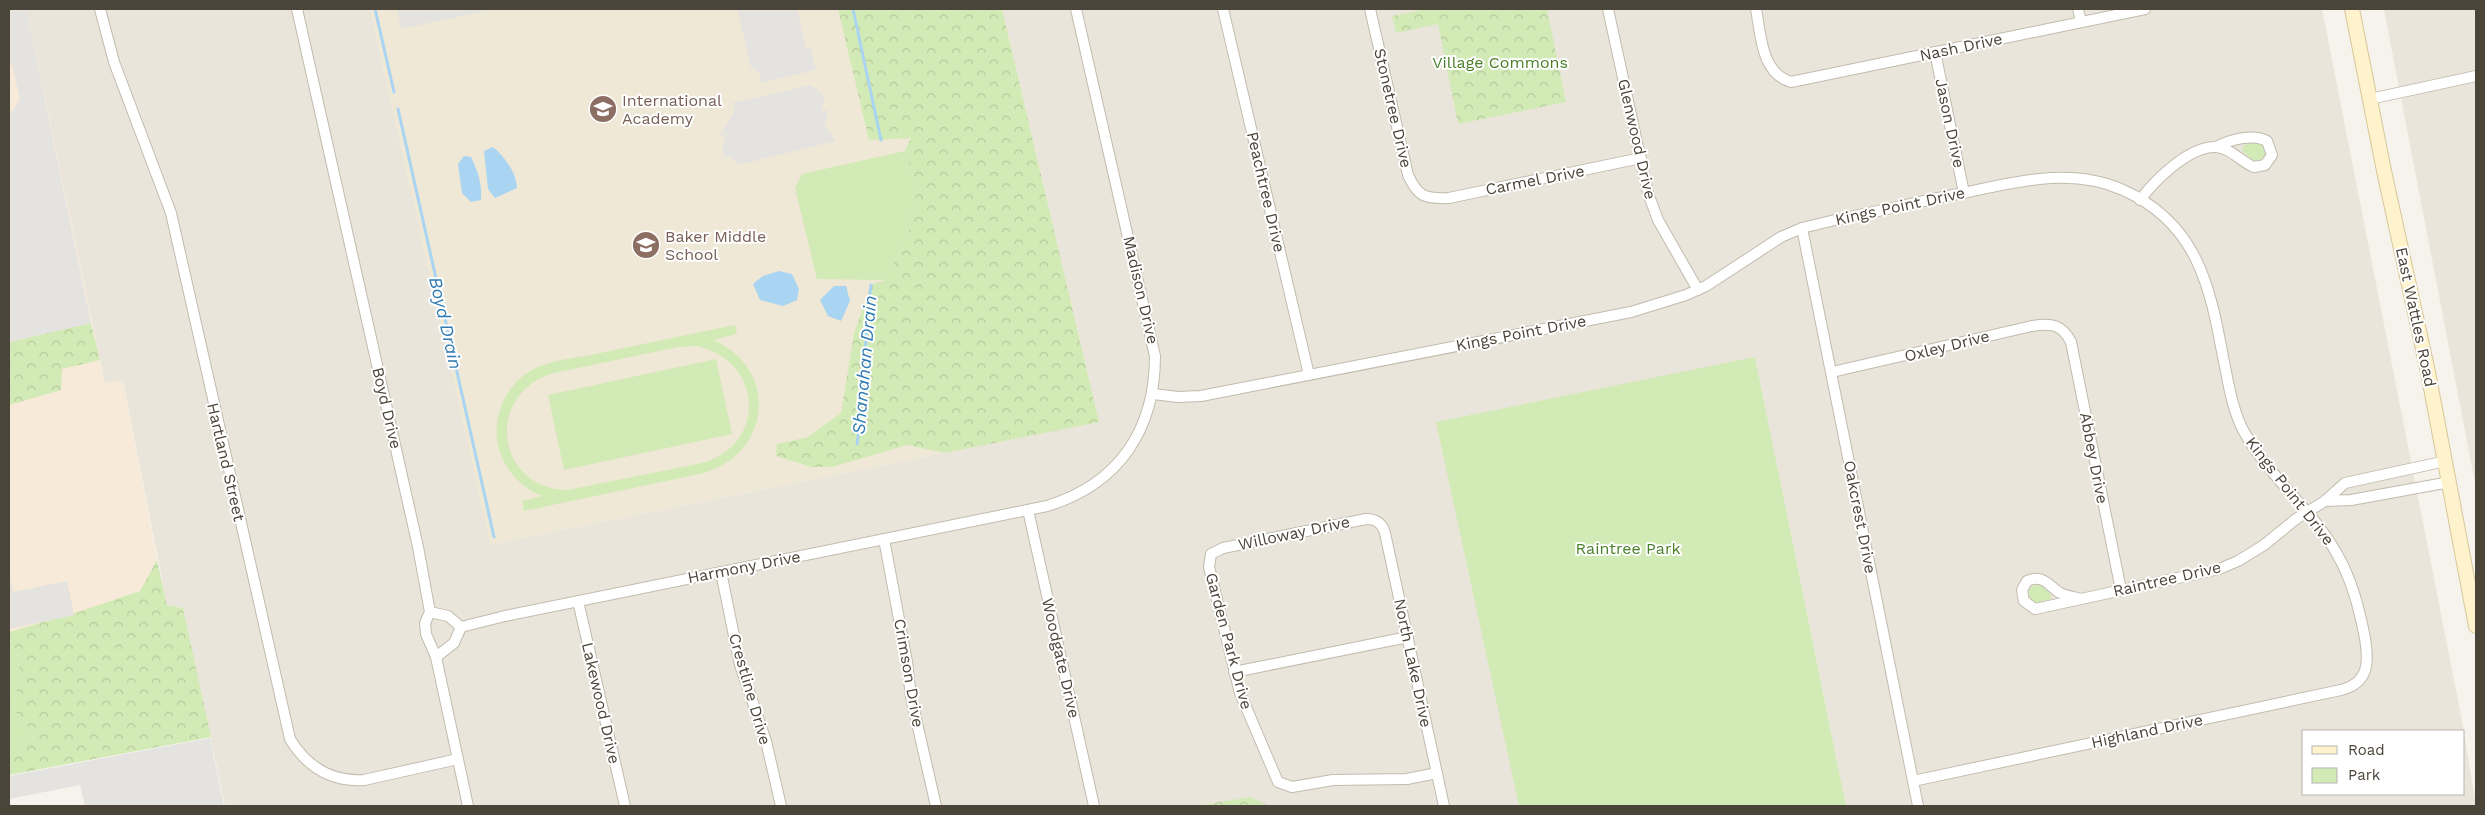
<svg xmlns="http://www.w3.org/2000/svg" width="2485" height="815" font-family="'Work Sans',sans-serif">
	<style>
		.residential { fill: #eae5da }
		.commercial { fill: #f7ead8 }
		.education { fill: #efe8d6 }
		.green { fill: #d2eab5; fill-rule: evenodd }
		.forest { fill: url(#forest-crowns) }
		.parking { fill: #e5e3e0 }
		.water { fill: #a9d4f2 }
		.lines { fill: none; stroke-linecap: round; stroke-linejoin: round }
		.stream { stroke: #a9d4f2; stroke-width: 3 }
		.minor-casing { stroke: #c2bbae; stroke-width: 12 }
		.secondary-casing { stroke: #d6c79b; stroke-width: 16 }
		.minor { stroke: #fff; stroke-width: 10 }
		.secondary { stroke: #fff3cd; stroke-width: 14 }
		.labels { text-anchor: middle; dominant-baseline: central; stroke-width: 4; stroke-linejoin: round; paint-order: stroke }
		.street-label { font-size: 16px; fill: #4b4439; stroke: #fff }
		.park-label { font-size: 16px; fill: #4a7f2a; stroke: #fff }
		.education-label { font-size: 16px; fill: #785e54; stroke: #fff; text-anchor: start }
		.water-label { font-size: 18px; font-style: italic; fill: #2e7ab2; stroke: #fff }
	</style>
	<defs>
		<pattern id="forest-crowns" width="20" height="18" patternUnits="userSpaceOnUse" patternTransform="scale(1.25)"><rect width="20" height="18" fill="#d2eab5"/><path d="M2 6a3 3 0 1 1 6 0M12 15a3 3 0 1 1 6 0" fill="none" stroke="#b6ca9c"/></pattern>
	</defs>
	<rect width="100%" height="100%" fill="#f6f3ec"/>
	<g class="residential">
		<polygon points="26,9 370,9 491,544 1099,422 1002,9 2322,9 2464,731 2304,731 2304,794 2464,794 2464,732 2476,806 1846,806 1755,357 1520,806 225,806 183,608 167,605 123,381 105,383"/>
		<polygon points="2384,9 2476,9 2476,488 2410,145"/>
	</g>
	<polygon class="commercial" points="9,9 26,9 105,383 123,381 157,560 140,591 82,611 9,632"/>
	<polygon class="education" points="370,9 1002,9 1099,422 490,544"/>
	<g class="green">
		<polygon points="2256,142 2263,144 2267,154 2259,161 2252,160 2242,150 2244,145"/>
		<polygon points="905,151 917,187 908,234 885,280 817,279 795,188 802,174"/>
		<path d="M 735,325 L 737,334 L 713,340 C 779,368 772,453 704,473 L 524,511 L 522,501 L 542,496 C 518,486 501,466 497,439 C 494,413 507,385 530,371 C 549,360 575,358 596,354 C 643,344 689,334 735,325 ZM 696,346 C 763,359 768,445 702,463 L 568,490 C 495,489 484,393 554,373 L 678,347 Z"/>
		<polygon points="1755,357 1846,806 1519,806 1436,422"/>
		<polygon points="716,359 732,434 564,470 548,395"/>
		<path d="M 2036,584 C 2043,584 2052,591 2051,599 L 2037,603 L 2030,600 L 2028,590 Z"/>
		<polygon points="15,647 20,672 13,709 35,735 9,752 9,648"/>
	</g>
	<g class="forest">
		<polygon points="838,9 1002,9 1099,422 945,453 907,445 832,467 812,467 776,456 777,444 808,437 841,413 854,333 871,285 885,280 908,234 917,187 905,151 911,138 869,140"/>
		<polygon points="1427,9 1547,9 1566,102 1458,124 1438,24 1396,33 1392,16"/>
		<polygon points="91,323 100,360 62,369 61,390 9,405 9,342"/>
		<polygon points="157,560 167,605 183,608 211,737 9,775 9,752 35,735 13,709 20,672 15,647 9,648 9,632 81,611 140,591"/>
		<polygon points="1251,797 1269,806 1195,806"/>
	</g>
	<g class="parking">
		<polygon points="9,9 26,9 91,323 9,342 9,116 20,99 12,65 9,61"/>
		<polygon points="397,9 496,9 401,29"/>
		<polygon points="737,9 797,9 806,49 811,48 816,70 761,83 759,72 751,68 750,63"/>
		<polygon points="811,85 821,92 825,100 821,111 828,110 825,125 836,141 738,165 731,157 725,158 722,147 726,135 720,136 735,110 732,103"/>
		<polygon points="9,574 13,592 67,581 74,615 9,629"/>
		<polygon points="210,738 224,806 85,806 80,785 9,799 9,776"/>
	</g>
	<g class="water">
		<path d="M 493,147 C 505,157 516,172 517,188 L 495,198 L 488,189 L 484,151 Z"/>
		<path d="M 464,156 L 471,157 C 478,171 482,184 481,200 L 471,202 L 462,193 L 458,164 Z"/>
		<polygon points="779,271 792,274 799,289 797,300 783,306 760,300 753,284 763,276"/>
		<polygon points="834,286 846,286 850,301 841,321 828,316 820,300"/>
	</g>
	<g class="lines">
		<g class="stream">
			<polyline points="375,9 394,92"/>
			<polyline points="853,9 881,140"/>
			<polyline points="398,109 494,537"/>
			<path d="M 857,444 C 865,391 864,338 871,285"/>
		</g>
		<defs>
			<g id="minor">
				<path d="M 100,9 L 114,62 L 171,213 L 290,739 C 307,767 331,782 364,780 L 458,759"/>
				<polyline points="297,9 418,547 430,612 425,623 426,634 436,657 468,806"/>
				<polyline points="1223,9 1309,375"/>
				<path d="M 1370,9 L 1408,175 C 1418,197 1425,199 1449,198 L 1641,158"/>
				<polyline points="1608,9 1648,193 1658,220 1698,290"/>
				<path d="M 1756,9 C 1761,35 1761,73 1791,82 L 2145,9"/>
				<polyline points="2078,9 2081,22"/>
				<polyline points="1935,52 1964,193"/>
				<polyline points="2370,99 2476,76"/>
				<path d="M 2140,200 C 2155,180 2189,146 2216,147 C 2231,148 2241,162 2254,167 L 2265,165 L 2272,155 L 2267,141 C 2253,133 2229,140 2216,147"/>
				<polyline points="1802,228 1918,806"/>
				<path d="M 1832,372 L 2032,326 C 2051,323 2062,324 2071,342 L 2121,590"/>
				<path d="M 1153,394 L 1178,397 L 1201,396 L 1631,312 L 1686,295 L 1706,286 L 1781,237 L 1802,228 L 1835,220 C 1875,212 1914,203 1953,195 C 2009,184 2068,165 2123,190 C 2197,223 2210,286 2223,357 C 2228,380 2231,404 2241,426 C 2265,474 2311,507 2337,554 C 2352,580 2359,608 2365,638 C 2369,662 2369,683 2341,690 L 1913,781"/>
				<polyline points="2325,501 2351,500 2450,482"/>
				<polyline points="1028,510 1094,806"/>
				<polyline points="884,539 907,662 911,697 936,806"/>
				<polyline points="721,572 740,665 766,741 781,806"/>
				<path d="M 2081,599 L 2035,609 L 2024,601 L 2022,590 L 2027,581 C 2043,574 2048,585 2060,593 C 2067,596 2074,597 2081,599 L 2219,569 L 2238,561 L 2264,545 L 2296,519 L 2325,501 L 2345,483 L 2446,461"/>
				<polyline points="578,601 625,806"/>
				<polyline points="430,612 448,616 461,627 454,643 436,657"/>
				<path d="M 461,627 L 505,616 L 1047,506 C 1119,484 1155,430 1155,356 L 1076,9"/>
				<polyline points="1234,672 1408,637"/>
				<path d="M 1437,773 L 1407,779 L 1333,780 L 1292,787 L 1278,782 L 1240,693 L 1209,567 L 1211,554 L 1223,548 L 1366,519 C 1376,519 1382,523 1385,533 L 1444,806"/>
			</g>
			<polyline id="secondary" points="2352,9 2384,171 2428,372 2476,626"/>
		</defs>
		<use href="#minor" class="minor-casing"/>
		<use href="#secondary" class="secondary-casing"/>
		<use href="#minor" class="minor"/>
		<use href="#secondary" class="secondary"/>
	</g>
	<defs>
		<symbol id="school-disc" viewBox="-11 -11 22 22"><circle r="9.5" fill="#8d6e63" stroke="#fff"/><path d="M0-5L7-2L0 1L-7-2ZM-4 1L0 2.5L4 1V4Q0 6-4 4Z" fill="#fff"/></symbol>
	</defs>
	<g fill-rule="evenodd">
		<use href="#school-disc" x="587" y="93" width="32" height="32"/>
		<use href="#school-disc" x="630" y="229" width="32" height="32"/>
	</g>
	<g class="labels">
		<g class="street-label">
			<text transform="translate(1961 47) rotate(-12)">Nash Drive</text>
			<text transform="translate(1393 108) rotate(77)">Stonetree Drive</text>
			<text transform="translate(1950 123) rotate(78)">Jason Drive</text>
			<text transform="translate(1637 139) rotate(77)">Glenwood Drive</text>
			<text transform="translate(1535 180) rotate(-11)">Carmel Drive</text>
			<text transform="translate(1266 192) rotate(77)">Peachtree Drive</text>
			<text transform="translate(1900 206) rotate(-12)">Kings Point Drive</text>
			<text transform="translate(1141 290) rotate(77)">Madison Drive</text>
			<text transform="translate(2416 317) rotate(78)">East Wattles Road</text>
			<text transform="translate(1521 333) rotate(-11)">Kings Point Drive</text>
			<text transform="translate(1947 346) rotate(-14)">Oxley Drive</text>
			<text transform="translate(387 408) rotate(77)">Boyd Drive</text>
			<text transform="translate(2094 458) rotate(79)">Abbey Drive</text>
			<text transform="translate(226 462) rotate(77)">Hartland Street</text>
			<text transform="translate(2290 491) rotate(52)">Kings Point Drive</text>
			<text transform="translate(1860 517) rotate(79)">Oakcrest Drive</text>
			<text transform="translate(1294 533) rotate(-12)">Willoway Drive</text>
			<text transform="translate(744 567) rotate(-11)">Harmony Drive</text>
			<text transform="translate(2167 579) rotate(-13)">Raintree Drive</text>
			<text transform="translate(1229 641) rotate(75)">Garden Park Drive</text>
			<text transform="translate(1061 658) rotate(77)">Woodgate Drive</text>
			<text transform="translate(1413 663) rotate(78)">North Lake Drive</text>
			<text transform="translate(909 673) rotate(80)">Crimson Drive</text>
			<text transform="translate(750 689) rotate(74)">Crestline Drive</text>
			<text transform="translate(601 703) rotate(77)">Lakewood Drive</text>
			<text transform="translate(2147 731) rotate(-12)">Highland Drive</text>
		</g>
		<g class="park-label">
			<text x="1500" y="62">Village Commons</text>
			<text x="1628" y="548">Raintree Park</text>
		</g>
		<g class="education-label">
			<text x="622" y="100">International<tspan x="622" dy="18">Academy</tspan></text>
			<text x="665" y="236">Baker Middle<tspan x="665" dy="18">School</tspan></text>
		</g>
		<g class="water-label">
			<text transform="translate(446 323) rotate(77)">Boyd Drain</text>
			<text transform="translate(864 365) rotate(-85)">Shanahan Drain</text>
		</g>
	</g>
	<rect width="2485" height="815" fill="none" stroke="#4b4439" stroke-width="20"/>
	<rect x="2302" y="730" width="162" height="65" fill="#ffffff" stroke="#b7b4b0"/>
	<rect x="2312" y="746" width="25" height="8" fill="#fff3cd" stroke="#b7b4b0"/>
	<text x="2348" y="755" font-size="15" fill="#4b4439">Road</text>
	<rect x="2312" y="768" width="25" height="15" fill="#d2eab5" stroke="#b7b4b0"/>
	<text x="2348" y="780" font-size="15" fill="#4b4439">Park</text>
</svg>
